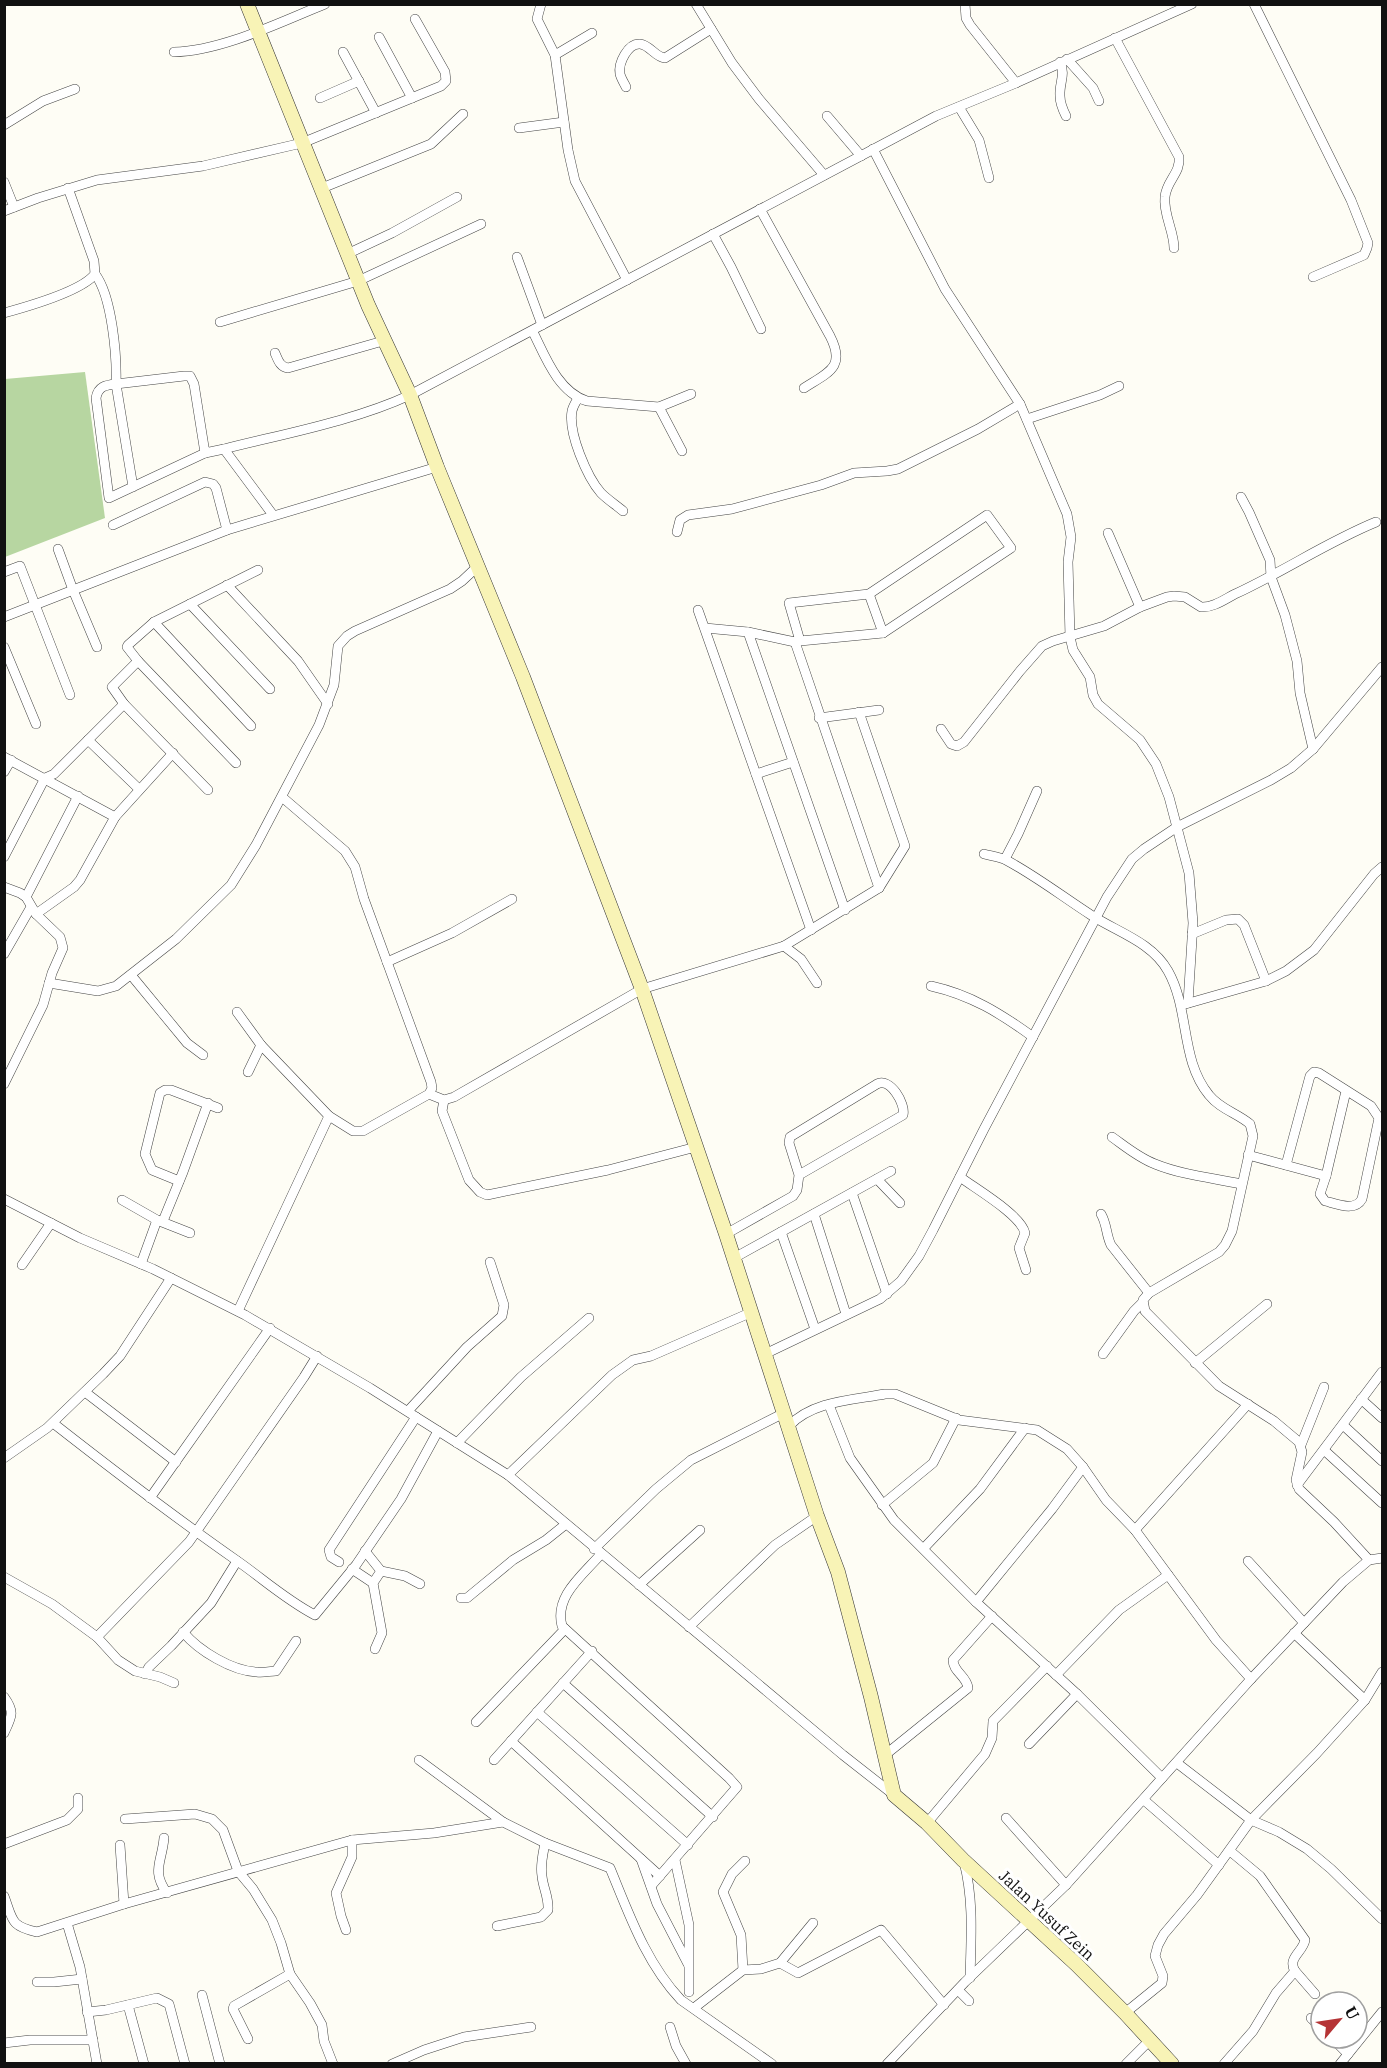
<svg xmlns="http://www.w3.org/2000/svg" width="1387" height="2068" font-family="'IBM Plex Serif',serif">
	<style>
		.forest { fill: #b7d6a1 }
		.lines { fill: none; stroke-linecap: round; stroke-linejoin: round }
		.street-casing { stroke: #444; stroke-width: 10 }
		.secondary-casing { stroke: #333; stroke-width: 15 }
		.street { stroke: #fff; stroke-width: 9 }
		.secondary { stroke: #f8f3b6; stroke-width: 14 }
		.labels { text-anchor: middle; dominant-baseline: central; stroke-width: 6; stroke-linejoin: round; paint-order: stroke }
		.street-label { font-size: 16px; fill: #111; stroke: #fff }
	</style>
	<rect width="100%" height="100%" fill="#fefdf5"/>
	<polygon class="forest" points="85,372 105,518 5,557 5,379"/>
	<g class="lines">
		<defs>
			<g id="street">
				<polyline points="541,4 537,19 555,55 568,150 575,181 627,280"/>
				<polyline points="696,4 732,63 759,99 824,175"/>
				<polyline points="965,4 966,18 970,25 1016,83"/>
				<polyline points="1254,4 1351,200 1368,243 1367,248 1364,255 1313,277"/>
				<polyline points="379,37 412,98"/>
				<path d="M 1115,38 L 1179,157 C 1181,173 1166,181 1165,197 C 1163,214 1174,231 1174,248"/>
				<path d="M 174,52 C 222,51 280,22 325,4"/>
				<polyline points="343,52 376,113"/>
				<polyline points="555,55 592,33"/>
				<polyline points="1067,59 1093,88 1099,101"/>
				<path d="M 1060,62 C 1066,75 1059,83 1060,96 C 1060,103 1063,110 1066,116"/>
				<path d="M 626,87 C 624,83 621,78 620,74 C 618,63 628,43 640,44 C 650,45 655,57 665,58 L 711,29"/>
				<polyline points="320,98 359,81"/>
				<polyline points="959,107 979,140 989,178"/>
				<polyline points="827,116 861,156"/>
				<polyline points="4,125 43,101 75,89"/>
				<polyline points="519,128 564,122"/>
				<polyline points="873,149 945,289 1020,404 1067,514 1071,537 1068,562 1069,599 1070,637 1073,650 1090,677 1093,695 1098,704 1140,740 1156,764 1169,797 1189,873 1193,923 1188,1003"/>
				<polyline points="4,182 14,207"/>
				<polyline points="322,188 431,144 463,114"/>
				<path d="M 760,209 L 830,336 C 846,367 829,372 804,388"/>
				<polyline points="4,211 38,198 97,180 203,166 302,143 441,86 446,81 445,72 415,19"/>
				<polyline points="713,234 731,267 761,329"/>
				<polyline points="347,254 392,233 457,197"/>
				<polyline points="517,257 542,325"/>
				<path d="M 95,274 C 112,296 117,356 116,384 L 184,376 L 190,376 L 194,384 L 205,453 L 224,449 C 283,434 354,421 410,395 L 936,116 L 1016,83 L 1192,4"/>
				<path d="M 4,313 C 26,307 82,291 95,274 L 94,261 L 68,188"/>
				<polyline points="220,322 358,281 481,224"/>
				<path d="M 533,332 C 545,356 558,392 587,401 L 659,407 L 691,394"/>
				<path d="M 275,353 C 278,360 280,367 288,368 L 383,341"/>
				<path d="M 578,398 C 576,402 573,406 572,411 C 568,433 587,477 601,493 C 608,500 616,505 623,511"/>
				<polyline points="659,407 682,451"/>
				<polyline points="1027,419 1100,395 1119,386"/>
				<polyline points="224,449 273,515"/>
				<path d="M 133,487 L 116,384 C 106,385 98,386 96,398 L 109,498 L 205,453"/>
				<polyline points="1241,497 1249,512 1270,560 1271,577 1285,615 1297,661 1300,693 1313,749"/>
				<polyline points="113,525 205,482 213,484 216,488 227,530"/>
				<polyline points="677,532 680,520 688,515 732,509 821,485 854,473 887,471 898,469 978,429 1020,404"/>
				<polyline points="1108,533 1140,607"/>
				<polyline points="58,549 73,590 97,647"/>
				<polyline points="4,572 20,566 70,695"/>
				<polyline points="227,585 298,661 328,704"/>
				<polyline points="869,594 883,633"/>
				<polyline points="190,604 270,689"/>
				<polyline points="698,610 811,930"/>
				<polyline points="4,617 227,530 437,467"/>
				<polyline points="154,622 251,726"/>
				<polyline points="705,628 748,632 795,642 800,641 883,633 1011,548 987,515 869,594 789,603 800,641"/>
				<polyline points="748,632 845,910"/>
				<polyline points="795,642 879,888"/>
				<polyline points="4,647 36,724"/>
				<polyline points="124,704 208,790"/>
				<polyline points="819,718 879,710"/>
				<path d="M 941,729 L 951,744 L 957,746 L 964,742 L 1020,671 L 1042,646 L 1053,641 L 1104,626 L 1140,607 L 1167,597 L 1174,596 L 1185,597 L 1201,607 C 1213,608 1225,599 1235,594 C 1283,572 1327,542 1376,522"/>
				<polyline points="88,740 139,789"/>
				<polyline points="4,757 115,817"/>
				<polyline points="236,763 138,661 127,647 128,645 154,622 258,570"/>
				<polyline points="4,772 11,760"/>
				<polyline points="756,774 793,762"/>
				<polyline points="282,797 345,851 355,867 364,899 431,1082 432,1088 429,1094"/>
				<path d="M 984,854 C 992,856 1000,857 1006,860 C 1036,876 1063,897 1091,915 C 1117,932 1152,942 1168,971 C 1190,1010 1180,1060 1209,1095 C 1220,1109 1237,1113 1250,1124 L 1253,1136 L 1232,1231 L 1225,1245 L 1219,1252 L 1149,1293 L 1143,1300 L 1145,1311 L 1219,1386 L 1274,1421 L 1299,1442 L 1302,1452 L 1296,1480 L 1299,1489 L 1334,1522 L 1369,1560"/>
				<polyline points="4,857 45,778 54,774 124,704 112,687 138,661"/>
				<polyline points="1005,859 1018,834 1037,791"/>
				<polyline points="4,887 20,893 26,897 36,914 60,937 63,948 52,973 43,1005 4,1084"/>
				<polyline points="26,897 78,796"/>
				<polyline points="36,914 74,887 80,880 115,817 173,753"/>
				<polyline points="1192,934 1226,920 1238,919 1244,925 1266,981"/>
				<polyline points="784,946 801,959 817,983"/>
				<polyline points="4,954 31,907"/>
				<polyline points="387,962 452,933 512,899"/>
				<polyline points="131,975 187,1043 203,1055"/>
				<polyline points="49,983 98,991 116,986 176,939 231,885 256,845 319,725 334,685 338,646 347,636 355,631 450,589 462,581 478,566"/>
				<path d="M 931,986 C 971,995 1000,1013 1033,1037"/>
				<polyline points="1182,1005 1266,981 1286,971 1314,950 1374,874 1382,867"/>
				<polyline points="237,1012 261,1045"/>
				<polyline points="248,1072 261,1045 329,1116 353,1131 363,1131 429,1094 444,1100 454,1097 642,989 784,946 879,888 905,846 859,712"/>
				<polyline points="444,1100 442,1111 469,1180 480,1192 487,1195 608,1170 696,1147"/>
				<path d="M 1112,1137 C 1126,1147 1139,1158 1155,1164 C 1182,1175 1213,1178 1241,1184"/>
				<polyline points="1248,1155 1326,1176"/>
				<path d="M 1286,1165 L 1310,1076 L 1314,1072 L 1319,1073 L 1371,1106 L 1379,1118 L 1362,1199 C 1355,1212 1337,1204 1325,1201 L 1320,1194 L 1326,1176 L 1346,1091"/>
				<path d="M 960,1177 C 976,1189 1021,1215 1025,1233 L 1019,1248 L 1026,1270"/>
				<polyline points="877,1179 900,1203"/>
				<polyline points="179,1181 152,1170 145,1154 160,1093 165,1090 171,1090 218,1108"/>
				<polyline points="852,1193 887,1294"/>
				<polyline points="4,1199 80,1238 153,1269 245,1315 370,1388 508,1475 843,1755 894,1795"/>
				<polyline points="122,1200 157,1220 190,1233"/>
				<polyline points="814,1214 846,1314"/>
				<path d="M 1101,1214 C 1107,1224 1106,1235 1111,1245 L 1149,1293"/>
				<polyline points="163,1221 183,1172 208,1103"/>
				<polyline points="781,1232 815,1329"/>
				<path d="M 726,1234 L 793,1196 L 797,1190 L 799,1175 L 903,1115 C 906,1104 890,1077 877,1084 L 790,1137 L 789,1143 L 799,1175"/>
				<polyline points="734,1258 891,1171"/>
				<polyline points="141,1264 157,1220"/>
				<polyline points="22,1265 51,1223"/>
				<polyline points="238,1311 329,1116"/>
				<polyline points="765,1354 880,1299 901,1281 919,1256 933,1230 984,1129 1107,897 1132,859 1144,849 1177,827 1271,780 1291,768 1313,749 1382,667"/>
				<polyline points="1103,1354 1134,1311 1142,1303"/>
				<polyline points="1195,1363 1267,1304"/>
				<polyline points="85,1392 176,1462"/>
				<polyline points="1361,1399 1382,1418"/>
				<polyline points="829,1405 850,1458 894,1520 976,1602 1077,1694 1162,1778"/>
				<polyline points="408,1411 467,1347 502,1316 504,1305 490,1262"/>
				<path d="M 53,1423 C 113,1470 173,1516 236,1560 C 262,1578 286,1600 315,1615 L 356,1565 L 401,1499 L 438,1431"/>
				<polyline points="1343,1425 1382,1461"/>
				<path d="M 789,1426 C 812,1401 853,1400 885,1394 L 895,1394 L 959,1420 L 1037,1430 L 1067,1449 L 1083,1467 L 1106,1500 L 1135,1530 L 1216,1640 L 1251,1679"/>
				<polyline points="457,1443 521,1377 589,1318"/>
				<polyline points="1301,1445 1324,1387"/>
				<polyline points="1324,1450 1382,1503"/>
				<polyline points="4,1458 47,1428 103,1374 120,1356 171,1278"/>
				<polyline points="508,1475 612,1375 633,1360 651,1356 752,1312"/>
				<polyline points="1297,1485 1382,1372"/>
				<polyline points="150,1498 270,1328"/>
				<polyline points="882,1505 933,1463 956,1418"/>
				<polyline points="1135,1530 1248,1404"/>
				<polyline points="924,1548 980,1489 1025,1428"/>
				<polyline points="594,1549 656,1489 691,1460 784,1413"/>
				<polyline points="365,1551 381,1571 373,1583 382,1633 375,1649"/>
				<path d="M 601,1554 C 583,1575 554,1596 562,1626 L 729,1778 L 737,1787 L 651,1886"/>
				<polyline points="1248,1561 1304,1623"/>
				<polyline points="339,1562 331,1557 329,1550 416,1417"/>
				<polyline points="352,1569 373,1583"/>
				<polyline points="381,1571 405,1576 420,1584"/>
				<polyline points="4,1577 52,1604 97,1637 118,1660 135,1671 160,1677 174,1683"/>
				<polyline points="639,1585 700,1530"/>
				<polyline points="461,1598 467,1598 513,1560 546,1540 566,1524"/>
				<polyline points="976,1602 1052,1509 1083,1467"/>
				<polyline points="689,1627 775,1545 817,1516"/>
				<path d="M 183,1632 C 199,1651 232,1671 257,1672 C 263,1673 270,1671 276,1671 L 296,1641"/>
				<polyline points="1294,1633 1365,1700"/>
				<polyline points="97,1637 189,1542 304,1377 317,1356"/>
				<polyline points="145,1674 149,1667 171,1646 211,1603 237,1561"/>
				<polyline points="1056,1675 1119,1610 1168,1575"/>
				<polyline points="563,1683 713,1817"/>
				<path d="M 4,1697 C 15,1712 12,1716 4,1733"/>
				<polyline points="537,1712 688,1845"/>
				<polyline points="476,1722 565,1629"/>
				<polyline points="511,1741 660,1876"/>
				<polyline points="1029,1744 1077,1694"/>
				<path d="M 885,1755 L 968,1688 C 967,1676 953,1672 953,1660 L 992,1616"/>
				<polyline points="419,1760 503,1822"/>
				<polyline points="494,1760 592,1651"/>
				<polyline points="1177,1763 1251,1820 1279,1832 1307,1849 1331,1869 1382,1919"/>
				<polyline points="1144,1800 1219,1865"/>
				<polyline points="1006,1818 1066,1885"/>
				<polyline points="125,1819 195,1814 212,1819 223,1830 238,1871 253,1889 272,1920 281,1943 290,1974 310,2003 322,2025 324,2041 333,2064"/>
				<polyline points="927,1823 985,1754 992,1738 993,1721 1047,1666"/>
				<path d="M 164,1838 C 162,1862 151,1871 167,1893"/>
				<polyline points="4,1844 67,1820 78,1809 78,1798"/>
				<polyline points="120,1845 124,1904"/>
				<polyline points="641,1859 657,1904 688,1964"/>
				<polyline points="675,1860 689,1925 689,1992"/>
				<path d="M 964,1862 C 974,1901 971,1938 970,1978"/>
				<path d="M 4,1896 C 13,1920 10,1926 37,1932 L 124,1904 L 352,1840 L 434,1833 L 503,1822 L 545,1843 L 610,1868 C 629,1914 646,1963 681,2000 L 772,2064"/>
				<polyline points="67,1923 80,1967 97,2064"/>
				<path d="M 497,1926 L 541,1917 L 548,1910 C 549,1897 543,1888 542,1876 C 540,1865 543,1854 545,1843"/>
				<polyline points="346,1930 341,1916 336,1893 352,1857 352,1840"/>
				<polyline points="780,1963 798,1973 881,1930 944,2005"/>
				<polyline points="743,1970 741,1935 723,1892 732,1874 745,1861"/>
				<polyline points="1295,1971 1315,1994"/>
				<polyline points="37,1982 54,1982 82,1979"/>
				<polyline points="958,1990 969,2001"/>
				<polyline points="202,1995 220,2064"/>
				<polyline points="128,2005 144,2064"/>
				<polyline points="694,2008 743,1970 761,1969 780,1963 813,1923"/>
				<polyline points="87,2012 106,2010 157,1998 169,2004 185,2064"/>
				<polyline points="1125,2013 1162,1983 1163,1976 1155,1956 1158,1945 1164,1934 1197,1895 1251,1820 1317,1753 1365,1700 1382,1672"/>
				<polyline points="1311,2018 1321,2028"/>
				<polyline points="670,2027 676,2046 686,2064"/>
				<polyline points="1332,2038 1348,2054"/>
				<polyline points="248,2039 233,2009 234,2006 290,1974"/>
				<polyline points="4,2043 30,2040 93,2040"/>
				<polyline points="392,2064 424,2050 464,2037 531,2027"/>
				<polyline points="887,2064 965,1982 1066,1885 1251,1679 1343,1582 1369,1560 1382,1558"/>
				<polyline points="1126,2064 1150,2040"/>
				<path d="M 1224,2064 L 1253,2031 L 1276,1993 L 1295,1971 C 1287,1958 1303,1952 1305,1940 L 1260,1876 L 1230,1851"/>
				<polyline points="1340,2064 1382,2012"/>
			</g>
			<polyline id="secondary" points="247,4 368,305 410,395 437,467 523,677 642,989 726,1234 817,1516 838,1572 871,1697 894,1795 927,1823 963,1860 1076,1964 1125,2013 1172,2064"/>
		</defs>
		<use href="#street" class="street-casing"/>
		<use href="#secondary" class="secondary-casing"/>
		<use href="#street" class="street"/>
		<use href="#secondary" class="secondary"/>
	</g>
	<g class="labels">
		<g class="street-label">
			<text transform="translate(1047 1915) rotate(43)">Jalan Yusuf Zein</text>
		</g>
	</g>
	<rect width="1387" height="2068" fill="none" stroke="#111111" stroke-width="12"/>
	<g transform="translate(1339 2020) rotate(61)"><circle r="28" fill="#ffffff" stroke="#a0a0a0" stroke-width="1.5"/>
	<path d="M0-4.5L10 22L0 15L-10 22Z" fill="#b53436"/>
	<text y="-9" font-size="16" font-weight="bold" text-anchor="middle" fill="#111111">U</text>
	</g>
</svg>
